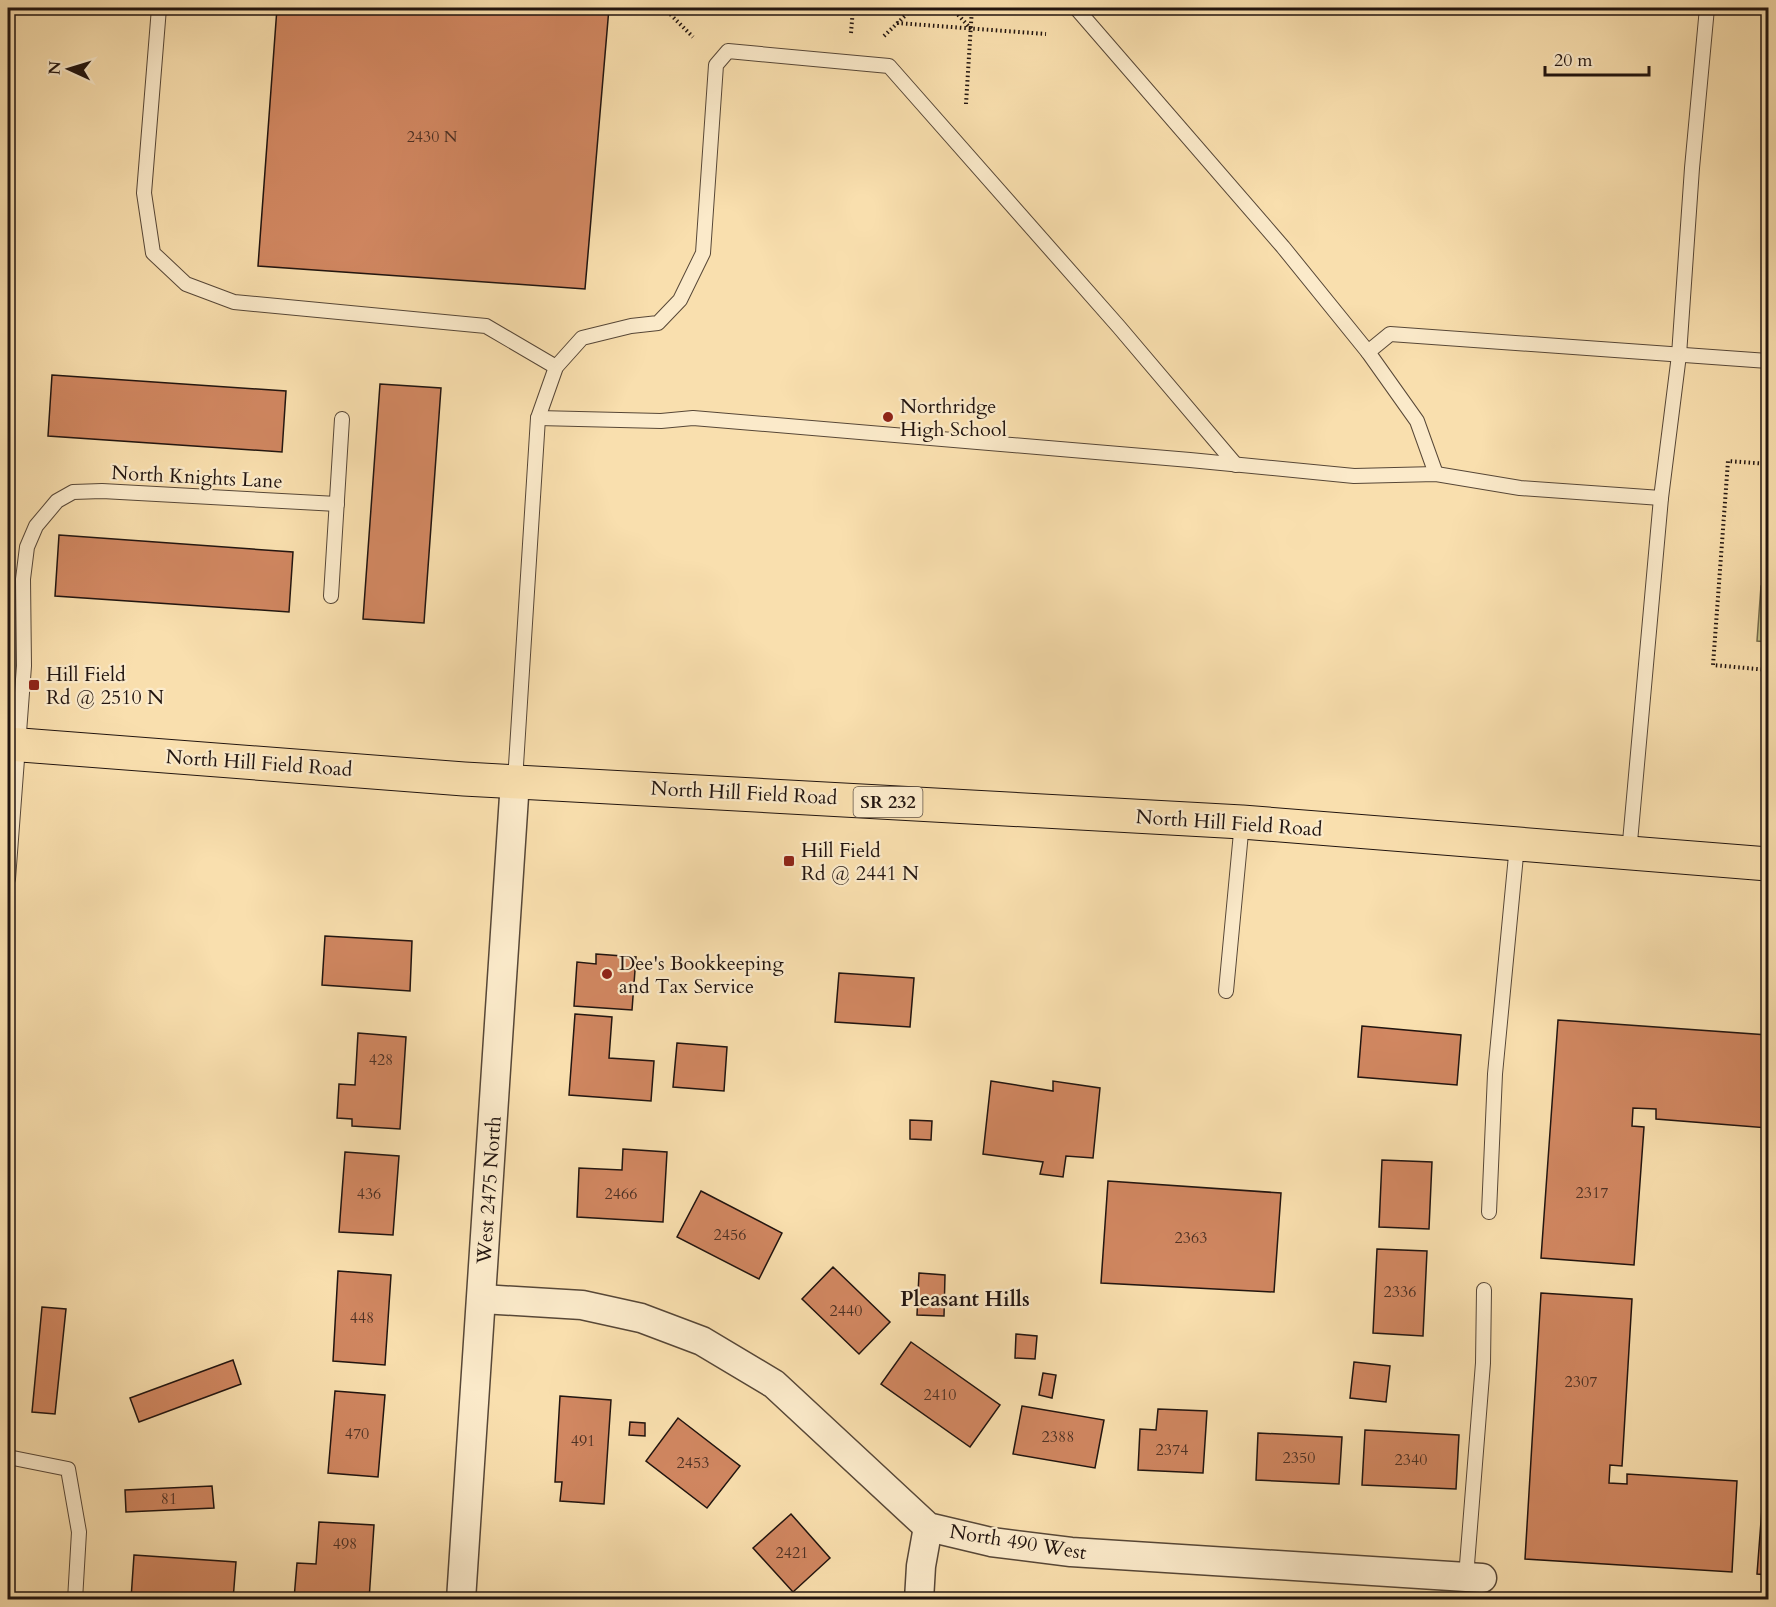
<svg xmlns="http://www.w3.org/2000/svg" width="1776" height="1607" font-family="Cardo,serif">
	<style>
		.green { fill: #c5c085; stroke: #736a4a; stroke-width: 1.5 }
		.building { fill: #d18761; stroke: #21140f; stroke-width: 1.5 }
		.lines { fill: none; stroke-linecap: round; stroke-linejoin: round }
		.lane-casing { stroke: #574737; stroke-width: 16 }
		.street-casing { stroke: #574737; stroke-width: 31 }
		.primary-casing { stroke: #21140f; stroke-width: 35 }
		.path { stroke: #21140f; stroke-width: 4; stroke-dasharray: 1.5 3; stroke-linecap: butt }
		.lane { stroke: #fbeaca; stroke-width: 14 }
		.street { stroke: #fbeaca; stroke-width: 28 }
		.primary { stroke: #f9dfae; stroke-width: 33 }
		.poi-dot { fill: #8f2418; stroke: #fbeaca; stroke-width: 2 }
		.labels { text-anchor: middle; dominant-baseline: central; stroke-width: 4.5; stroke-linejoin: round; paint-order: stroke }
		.number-label { font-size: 16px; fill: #4d3124 }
		.shield { fill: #fbeaca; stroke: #625447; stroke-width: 1.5 }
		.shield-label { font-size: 18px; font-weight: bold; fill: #21140f }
		.poi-label { font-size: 20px; fill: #21140f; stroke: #fbeaca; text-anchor: start }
		.street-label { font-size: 20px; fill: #21140f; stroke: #fbeaca }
		.neighbourhood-label { font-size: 21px; font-weight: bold; fill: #21140f; stroke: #fbeaca }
	</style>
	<rect width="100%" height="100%" fill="#f9dfae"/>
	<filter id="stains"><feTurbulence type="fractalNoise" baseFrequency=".00333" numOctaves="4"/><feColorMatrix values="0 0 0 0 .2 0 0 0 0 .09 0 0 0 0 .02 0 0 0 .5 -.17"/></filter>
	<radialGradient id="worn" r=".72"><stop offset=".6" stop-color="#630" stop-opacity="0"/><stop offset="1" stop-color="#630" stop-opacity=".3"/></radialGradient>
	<polygon class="green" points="1761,586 1768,586 1768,642 1757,641"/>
	<g class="building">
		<polygon points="8,8 16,8 10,31 8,31"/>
		<polygon points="277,8 609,8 585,289 258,266"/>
		<polygon points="52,375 286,391 282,452 48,436"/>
		<polygon points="380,384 441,388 424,623 363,619"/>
		<polygon points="59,535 293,552 289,612 55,596"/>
		<polygon points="325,936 412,941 410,991 322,985"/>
		<polygon points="596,954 636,957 632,1010 574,1006 577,962 596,964"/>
		<polygon points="839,973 914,978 910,1027 835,1022"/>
		<polygon points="575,1014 612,1017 609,1058 654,1061 651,1101 569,1095"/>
		<polygon points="1558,1020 1768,1035 1768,1128 1656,1119 1656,1109 1633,1108 1632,1126 1644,1127 1634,1265 1541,1258"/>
		<polygon points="1362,1026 1461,1035 1457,1085 1358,1077"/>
		<polygon points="358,1033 406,1037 400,1129 352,1126 352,1119 337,1118 339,1084 355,1085"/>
		<polygon points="677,1043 727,1047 724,1091 673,1087"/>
		<polygon points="991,1081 1053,1091 1053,1081 1100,1088 1093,1158 1066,1156 1063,1177 1040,1174 1043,1162 983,1154"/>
		<polygon points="910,1120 932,1121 931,1140 910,1139"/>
		<polygon points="623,1149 667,1152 663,1222 577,1217 579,1168 622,1170"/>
		<polygon points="345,1152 399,1156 393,1235 339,1232"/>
		<polygon points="1382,1160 1432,1162 1429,1229 1379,1227"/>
		<polygon points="1108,1181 1281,1193 1274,1292 1101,1283"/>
		<polygon points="701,1191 782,1233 759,1279 677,1237"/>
		<polygon points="1377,1249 1427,1251 1423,1336 1373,1333"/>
		<polygon points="833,1267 890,1322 859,1354 802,1299"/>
		<polygon points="338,1271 391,1275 385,1365 333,1361"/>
		<polygon points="919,1273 945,1275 944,1316 917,1315"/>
		<polygon points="1541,1293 1632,1299 1622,1466 1610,1465 1609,1483 1627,1484 1627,1474 1737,1481 1732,1572 1525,1559"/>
		<polygon points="42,1307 66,1309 55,1414 32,1412"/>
		<polygon points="1016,1334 1037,1336 1035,1359 1015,1358"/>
		<polygon points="911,1342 1000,1405 970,1447 881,1384"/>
		<polygon points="233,1360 241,1384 139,1422 130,1398"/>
		<polygon points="1354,1362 1390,1366 1386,1402 1350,1398"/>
		<polygon points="1043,1373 1056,1375 1052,1398 1039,1395"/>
		<polygon points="335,1391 385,1395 378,1477 328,1473"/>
		<polygon points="560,1396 611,1400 604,1504 560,1501 562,1482 555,1482"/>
		<polygon points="1022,1406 1104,1420 1095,1468 1013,1454"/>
		<polygon points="1158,1409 1207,1411 1203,1473 1138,1470 1140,1429 1156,1430"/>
		<polygon points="678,1418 740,1466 707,1508 646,1461"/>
		<polygon points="630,1422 645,1423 645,1436 629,1435"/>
		<polygon points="1365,1430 1459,1435 1456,1489 1362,1485"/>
		<polygon points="1258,1433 1342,1437 1339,1484 1256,1480"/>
		<polygon points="1764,1482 1768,1482 1768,1575 1757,1574"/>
		<polygon points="212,1486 214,1508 126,1512 125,1490"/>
		<polygon points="8,1501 10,1501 9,1593 8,1593"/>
		<polygon points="791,1514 830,1558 793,1592 753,1548"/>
		<polygon points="319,1522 374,1525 369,1600 294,1599 297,1563 316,1564"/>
		<polygon points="134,1555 236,1562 233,1600 131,1599"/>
		<polygon points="549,1593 597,1596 596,1600 548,1600"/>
	</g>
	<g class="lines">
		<defs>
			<g id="lane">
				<polyline points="159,8 144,193 153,253 186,284 234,302 486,326 556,367"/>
				<polyline points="1076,8 1283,247 1368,352 1417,421 1436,474"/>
				<polyline points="1368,352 1390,334 1768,361"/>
				<polyline points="538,418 661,421 693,418 1190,460 1354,476 1436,474 1520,488 1661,498"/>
				<polyline points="331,596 342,419"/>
				<polyline points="515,781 538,418 556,367 582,338 631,326 658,323 680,300 703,253 716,65 728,51 889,66 1119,327 1236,465"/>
				<polyline points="1629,853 1661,498 1679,355 1692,168 1707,8"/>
				<polyline points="8,879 24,666 23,579 27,547 36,526 57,501 73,492 102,491 337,504"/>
				<polyline points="1226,991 1242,822"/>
				<polyline points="1489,1212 1495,1074 1517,845"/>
				<polyline points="8,1457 68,1469 79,1532 75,1600"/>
				<polyline points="1466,1577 1483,1363 1484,1290"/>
			</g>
			<g id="street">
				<polyline points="482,1299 582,1305 641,1318 702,1341 774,1384 928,1527 991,1542 1071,1552 1482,1578"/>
				<polyline points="461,1600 515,781"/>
				<polyline points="919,1600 921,1566 928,1527"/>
			</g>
			<polyline id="primary" points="8,744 464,779 1242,822 1768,864"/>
		</defs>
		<use href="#lane" class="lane-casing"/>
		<use href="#street" class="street-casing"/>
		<use href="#primary" class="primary-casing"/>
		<g class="path">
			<polyline points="664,8 693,37"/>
			<polyline points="952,8 971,29"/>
			<polyline points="897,23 1046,34"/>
			<polyline points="851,33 853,8"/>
			<polyline points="884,36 913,8"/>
			<polyline points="966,104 972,8"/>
			<polyline points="1768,464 1728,461 1713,665 1768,670"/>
		</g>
		<use href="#lane" class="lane"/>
		<use href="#street" class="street"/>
		<use href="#primary" class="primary"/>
	</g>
	<g class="poi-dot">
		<circle cx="888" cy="417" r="6"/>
		<rect x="28" y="679" width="12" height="12" rx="3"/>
		<rect x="783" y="855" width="12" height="12" rx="3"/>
		<circle cx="607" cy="974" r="6"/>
	</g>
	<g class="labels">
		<g class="number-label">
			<text x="432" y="137">2430 N</text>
			<text x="381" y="1060">428</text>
			<text x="1592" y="1193">2317</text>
			<text x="369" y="1194">436</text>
			<text x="621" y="1194">2466</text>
			<text x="730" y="1235">2456</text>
			<text x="1191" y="1238">2363</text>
			<text x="1400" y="1292">2336</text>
			<text x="846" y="1311">2440</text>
			<text x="362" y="1318">448</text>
			<text x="1581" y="1382">2307</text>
			<text x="940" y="1395">2410</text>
			<text x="357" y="1434">470</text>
			<text x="1058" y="1437">2388</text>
			<text x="583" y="1441">491</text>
			<text x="1172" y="1450">2374</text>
			<text x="1299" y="1458">2350</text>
			<text x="1411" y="1460">2340</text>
			<text x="693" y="1463">2453</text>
			<text x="169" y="1499">81</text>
			<text x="345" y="1544">498</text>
			<text x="792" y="1553">2421</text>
		</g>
		<rect class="shield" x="853.5" y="787" width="69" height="30" rx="4.5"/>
		<g class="shield-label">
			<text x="888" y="802">SR 232</text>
		</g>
		<g class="poi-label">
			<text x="900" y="406">Northridge<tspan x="900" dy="23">High School</tspan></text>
			<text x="46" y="674">Hill Field<tspan x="46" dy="23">Rd @ 2510 N</tspan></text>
			<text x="801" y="850">Hill Field<tspan x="801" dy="23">Rd @ 2441 N</tspan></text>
			<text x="619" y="963">Dee's Bookkeeping<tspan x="619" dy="23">and Tax Service</tspan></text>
		</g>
		<g class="street-label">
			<text transform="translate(197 477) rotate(3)">North Knights Lane</text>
			<text transform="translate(259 763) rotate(4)">North Hill Field Road</text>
			<text transform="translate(744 793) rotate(3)">North Hill Field Road</text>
			<text transform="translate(1229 823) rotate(4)">North Hill Field Road</text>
			<text transform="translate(489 1190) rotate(-86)">West 2475 North</text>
			<text transform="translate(1018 1542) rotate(9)">North 490 West</text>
		</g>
		<g class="neighbourhood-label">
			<text x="965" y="1299">Pleasant Hills</text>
		</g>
	</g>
	<rect width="1776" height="1607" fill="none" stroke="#f9dfae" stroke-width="30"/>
	<rect x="9" y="9" width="1758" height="1589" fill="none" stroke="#21140f" stroke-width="3"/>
	<rect x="15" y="15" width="1746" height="1577" fill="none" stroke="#21140f" stroke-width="1.5"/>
	<g transform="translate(69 69) rotate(274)" stroke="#fbeaca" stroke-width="4.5" paint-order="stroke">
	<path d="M0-4.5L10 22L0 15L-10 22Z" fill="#21140f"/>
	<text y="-9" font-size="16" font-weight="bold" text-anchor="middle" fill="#21140f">N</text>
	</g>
	<path d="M1545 66v9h104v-9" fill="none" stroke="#21140f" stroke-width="3"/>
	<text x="1554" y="66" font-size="18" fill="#21140f" stroke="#fbeaca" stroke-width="4.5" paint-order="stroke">20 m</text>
	<rect width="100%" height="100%" filter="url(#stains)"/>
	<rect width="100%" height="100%" fill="url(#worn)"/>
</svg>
